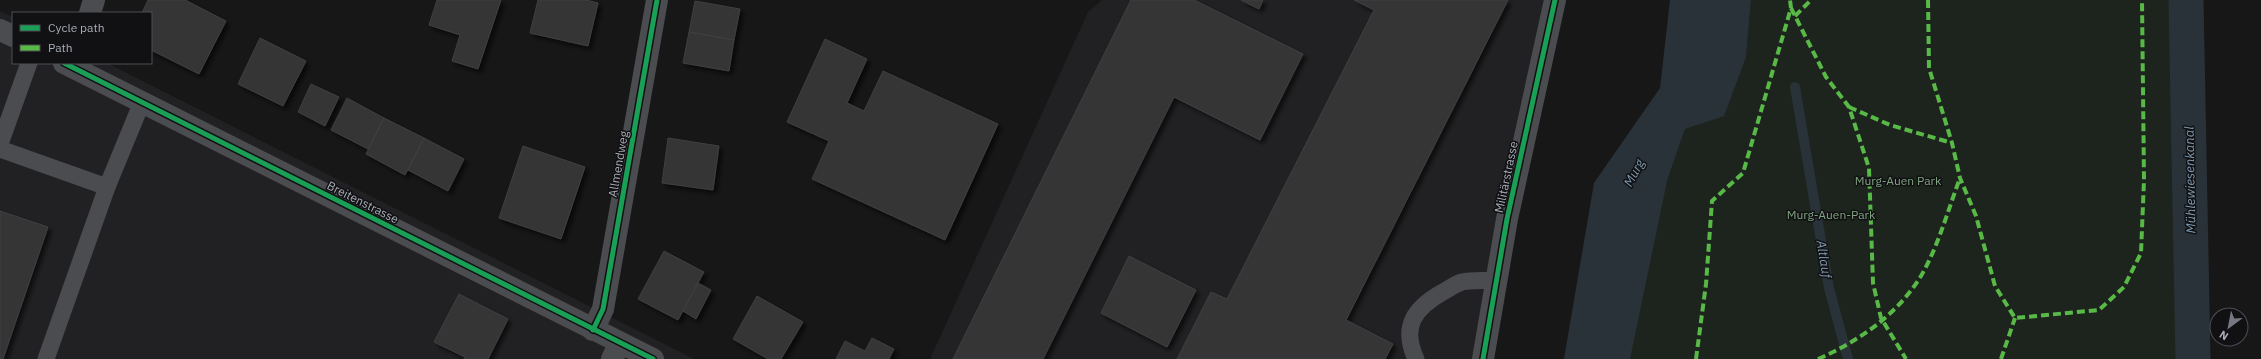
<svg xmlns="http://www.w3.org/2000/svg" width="2261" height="359" font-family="'IBM Plex Sans',sans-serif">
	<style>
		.built { fill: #212123 }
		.green { fill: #1d241e }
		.water { fill: #2a3239 }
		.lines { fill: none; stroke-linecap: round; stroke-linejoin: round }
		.stream { stroke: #2a3239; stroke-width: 10 }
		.canal { stroke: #2a3239; stroke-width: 35 }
		.building { fill: #353536; stroke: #3f4043; filter: url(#shadow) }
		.service { stroke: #4b4c50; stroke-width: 17 }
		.minor { stroke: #4b4c50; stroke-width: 22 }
		.tertiary { stroke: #4b4c50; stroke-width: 22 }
		.quiet { stroke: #58b947; stroke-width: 4; stroke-dasharray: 8 4; stroke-linecap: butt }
		.cycleway-casing { stroke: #111113; stroke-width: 8 }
		.cycleway { stroke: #1a9f57; stroke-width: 5 }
		.labels { text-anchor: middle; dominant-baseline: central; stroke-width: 3; stroke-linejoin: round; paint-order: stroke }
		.street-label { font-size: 12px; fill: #a8adb8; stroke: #111113 }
		.park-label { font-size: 12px; fill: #7fa381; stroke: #111113 }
		.water-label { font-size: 13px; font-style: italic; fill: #7f9bb3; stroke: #111113 }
	</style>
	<defs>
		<filter id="shadow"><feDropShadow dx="3.5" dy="3.5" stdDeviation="2" flood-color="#0009"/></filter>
	</defs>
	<rect width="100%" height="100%" fill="#171717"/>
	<g class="built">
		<polygon points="1102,0 1555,0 1484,359 930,359 1088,12"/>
		<polygon points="0,11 13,17 13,63 107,63 694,359 0,359"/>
	</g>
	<polygon class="green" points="1751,0 2185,0 2186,313 2189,359 1614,359 1667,181 1685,129 1708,121 1746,57"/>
	<polygon class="water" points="1670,0 1751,0 1746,57 1724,116 1685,129 1667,181 1630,359 1564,359 1594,183 1660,88"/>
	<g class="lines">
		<polyline class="stream" points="1795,87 1829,288 1848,359"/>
		<polyline class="canal" points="2186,0 2193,359"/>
	</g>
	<g class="building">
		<polygon points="148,0 185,0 226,21 199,74 151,50 151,13 142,13"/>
		<polygon points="437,0 501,0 478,69 452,61 460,35 429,25"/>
		<polygon points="538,0 586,0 598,3 588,46 530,33"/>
		<polygon points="1131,0 1194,0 1303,54 1260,140 1174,97 1043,359 953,359"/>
		<polygon points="1241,0 1263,0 1259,9"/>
		<polygon points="1354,0 1508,0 1346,320 1393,344 1385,359 1177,359 1211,292 1227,299 1374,10"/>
		<polygon points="695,1 740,9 734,40 689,32"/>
		<polygon points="689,32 734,40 729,71 683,63"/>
		<polygon points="260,38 306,61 283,106 238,84"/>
		<polygon points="825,39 867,59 847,103 864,111 883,71 998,124 945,240 812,179 829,141 787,122"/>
		<polygon points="311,84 339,97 325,126 298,112"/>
		<polygon points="347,98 384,118 368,149 331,130"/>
		<polygon points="384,118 424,138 405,175 366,154"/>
		<polygon points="424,138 464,159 448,191 408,170"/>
		<polygon points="668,138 719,146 713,190 662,183"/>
		<polygon points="523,146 585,167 561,239 499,218"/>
		<polygon points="0,211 48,227 3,359 0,359"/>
		<polygon points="664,251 704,272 678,320 638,299"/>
		<polygon points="1129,256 1196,290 1167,347 1101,313"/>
		<polygon points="698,283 711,290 696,319 683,311"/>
		<polygon points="459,294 508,319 488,359 464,359 465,357 434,342"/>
		<polygon points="757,296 803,322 781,359 768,359 733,339"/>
		<polygon points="872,338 894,349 889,359 836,359 845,341 865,351"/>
	</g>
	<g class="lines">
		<g class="service">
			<polyline points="0,144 29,63"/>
			<polyline points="0,149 107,187"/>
			<polyline points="46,359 107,187 142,102"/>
			<path d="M 1416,359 C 1401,327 1414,308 1443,292 C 1449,289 1455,284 1462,282 C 1472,280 1485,281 1495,280"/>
		</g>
		<g class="minor">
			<polyline points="90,13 94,0"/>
			<polyline points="593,330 603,309 657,0"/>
			<polyline points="612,359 620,343"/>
		</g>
		<g class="tertiary">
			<polyline points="0,30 13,36"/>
			<polyline points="64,63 653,359"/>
			<polyline points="1483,359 1507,219 1555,0"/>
		</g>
		<g class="quiet">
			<polyline points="1928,0 1929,68 1952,143 1960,178 1976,216 1995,286 2015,318 2099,310 2124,287 2141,253 2144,180 2142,0"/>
			<polyline points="1791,8 1826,77 1849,107 1869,168 1873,283 1881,318 1906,359"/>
			<polyline points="1795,16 1811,0"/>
			<polyline points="1849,107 1890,125 1952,143"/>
			<polyline points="1696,359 1706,284 1712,201 1743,173 1791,8 1790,0"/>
			<path d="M 1818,359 C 1859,341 1897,315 1921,276 C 1938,247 1948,210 1960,178"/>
			<polyline points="2001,359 2015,318"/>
		</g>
		<defs>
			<g id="cycleway">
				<polyline points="64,63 653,359"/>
				<polyline points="593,330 603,309 657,0"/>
				<polyline points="1483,359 1507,219 1555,0"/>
			</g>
		</defs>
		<use href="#cycleway" class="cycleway-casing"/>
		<use href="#cycleway" class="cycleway"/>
	</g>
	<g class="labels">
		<g class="street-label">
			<text transform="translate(618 164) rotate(-80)">Allmendweg</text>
			<text transform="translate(1506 177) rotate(-78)">Militärstrasse</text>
			<text transform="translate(363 202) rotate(27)">Breitenstrasse</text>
		</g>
		<g class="park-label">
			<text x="1898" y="180">Murg-Auen Park</text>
			<text x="1831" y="214">Murg-Auen-Park</text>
		</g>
		<g class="water-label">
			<text transform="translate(1634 173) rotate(-62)">Murg</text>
			<text transform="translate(2190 180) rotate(-91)">Mühlewiesenkanal</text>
			<text transform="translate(1824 259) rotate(81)">Altlauf</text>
		</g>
	</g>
	<rect x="12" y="12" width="140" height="52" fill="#111113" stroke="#4d4f55"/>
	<rect x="20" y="25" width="20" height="6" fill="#1a9f57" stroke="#4d4f55"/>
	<text x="48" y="32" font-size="12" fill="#a8adb8">Cycle path</text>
	<rect x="20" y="45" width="20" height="6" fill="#58b947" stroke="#4d4f55"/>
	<text x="48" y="52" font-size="12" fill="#a8adb8">Path</text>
	<g transform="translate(2229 327) rotate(212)"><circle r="19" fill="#111113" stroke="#4d4f55"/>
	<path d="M0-3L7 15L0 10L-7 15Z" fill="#757880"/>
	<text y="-6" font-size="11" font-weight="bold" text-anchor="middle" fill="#a8adb8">N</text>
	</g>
</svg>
